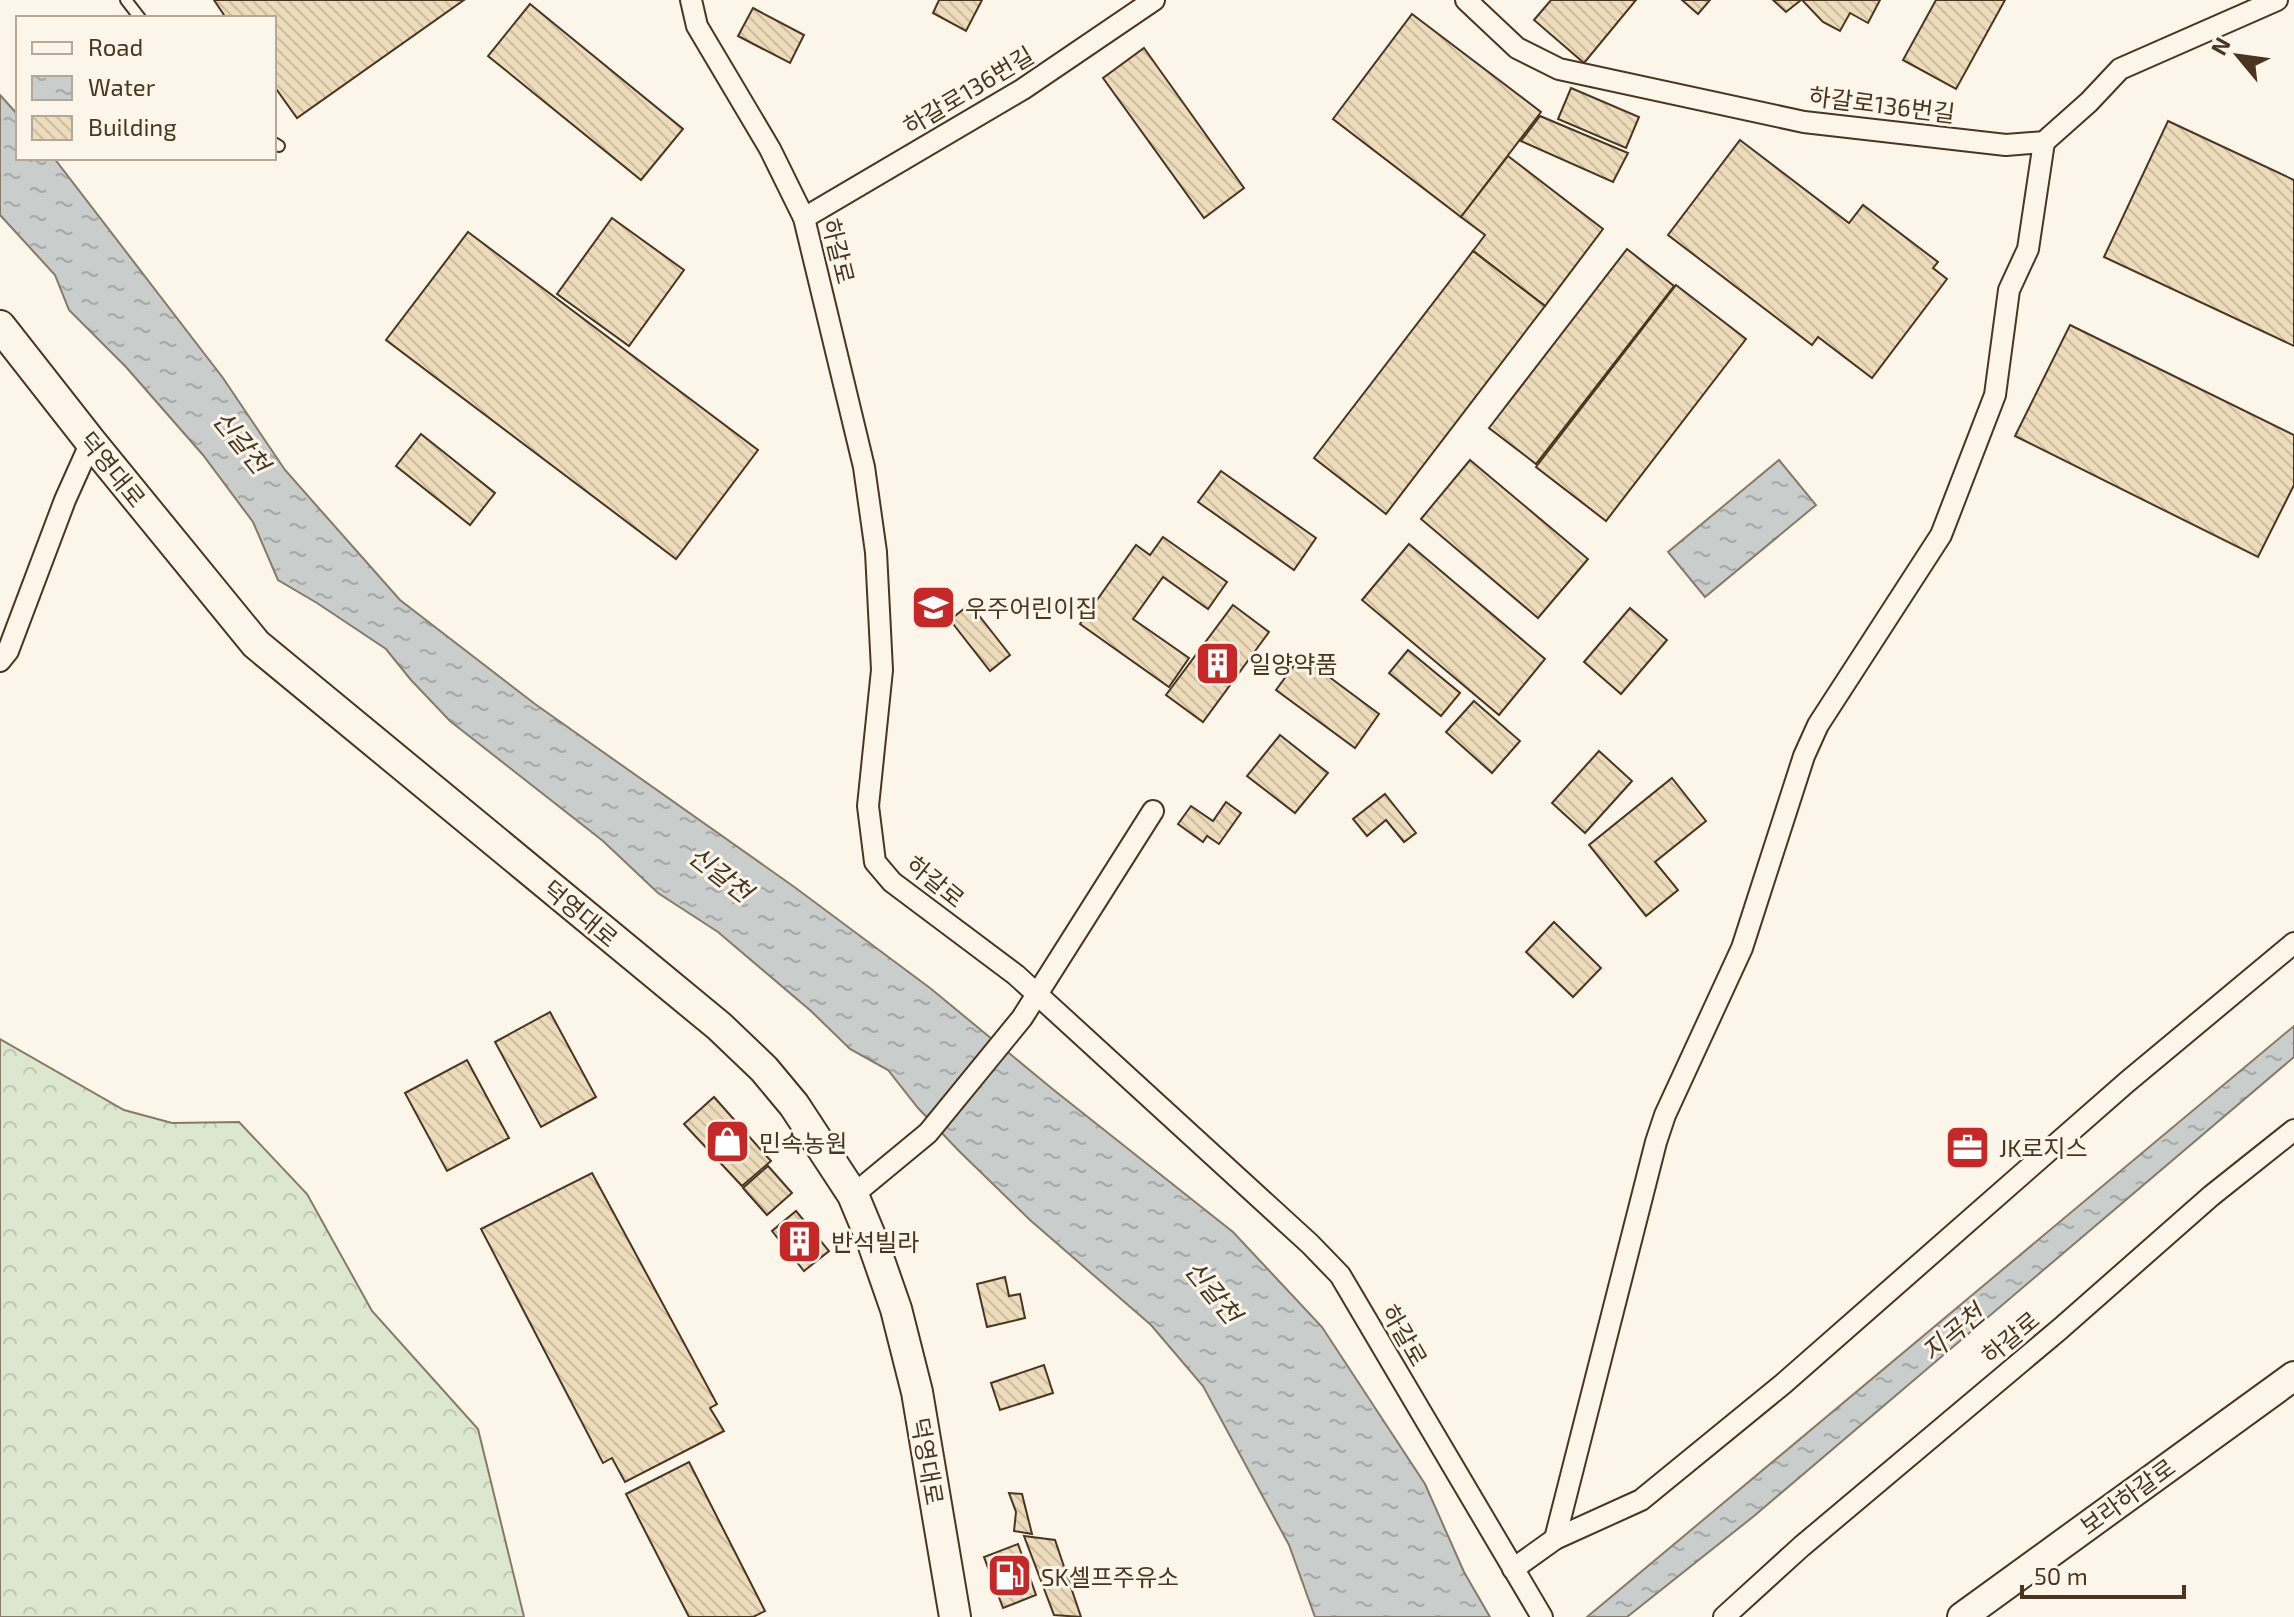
<svg xmlns="http://www.w3.org/2000/svg" width="2294" height="1617" font-family="'Exo 2','Noto Sans KR',sans-serif">
	<style>
		.forest { fill: url(#forest-crowns); stroke: #887966; stroke-width: 2 }
		.water { fill: url(#water-ripples); stroke: #887966; stroke-width: 2 }
		.building { fill: url(#building-back-hatch); stroke: #4a3520; stroke-width: 2 }
		.lines { fill: none; stroke-linecap: round; stroke-linejoin: round }
		.service-casing { stroke: #4a3520; stroke-width: 14 }
		.minor-casing { stroke: #4a3520; stroke-width: 24 }
		.secondary-casing { stroke: #4a3520; stroke-width: 32 }
		.primary-casing { stroke: #4a3520; stroke-width: 34 }
		.service { stroke: #fbf6e9; stroke-width: 10 }
		.minor { stroke: #fbf6e9; stroke-width: 20 }
		.secondary { stroke: #fbf6e9; stroke-width: 28 }
		.primary { stroke: #fbf6e9; stroke-width: 30 }
		.labels { text-anchor: middle; dominant-baseline: central; stroke-width: 6; stroke-linejoin: round; paint-order: stroke }
		.street-label { font-size: 24px; fill: #4a3520; stroke: #fbf6e9 }
		.poi-label { font-size: 24px; fill: #4a3520; stroke: #fbf6e9; text-anchor: start }
		.water-label { font-size: 26px; font-style: italic; fill: #4a3520; stroke: #fbf6e9 }
	</style>
	<defs>
		<pattern id="forest-crowns" width="20" height="18" patternUnits="userSpaceOnUse" patternTransform="scale(2)"><rect width="20" height="18" fill="#dce7d0"/><path d="M2 6a3 3 0 1 1 6 0M12 15a3 3 0 1 1 6 0" fill="none" stroke="#bec7b2"/></pattern>
		<pattern id="water-ripples" width="26" height="14" patternUnits="userSpaceOnUse" patternTransform="scale(2)"><rect width="26" height="14" fill="#c9cecd"/><path d="M2 4q2-2 4 0t4 0M15 11q2-2 4 0t4 0" fill="none" stroke="#a5a8a6"/></pattern>
		<pattern id="building-back-hatch" width="6" height="6" patternUnits="userSpaceOnUse" patternTransform="scale(2)"><rect width="6" height="6" fill="#ecdcbc"/><path d="M-1 5l2 2M0 0l6 6M5-1l2 2" fill="none" stroke="#ccbda1"/></pattern>
	</defs>
	<rect width="100%" height="100%" fill="#fbf6e9"/>
	<polygon class="forest" points="0,1039 124,1110 172,1123 239,1122 307,1194 372,1311 478,1429 524,1617 0,1617"/>
	<g class="water">
		<polygon points="0,95 18,115 18,158 54,158 223,378 285,470 400,600 535,704 793,886 930,988 1055,1091 1233,1232 1322,1327 1425,1484 1464,1572 1490,1617 1315,1617 1289,1545 1203,1386 1151,1325 1030,1220 959,1151 918,1108 888,1070 850,1049 811,1011 718,932 658,893 603,841 450,721 411,680 386,649 317,603 278,580 253,522 203,455 126,367 69,310 55,275 0,215"/>
		<polygon points="1779,460 1816,505 1705,597 1668,552"/>
		<polygon points="2294,1026 2294,1057 1754,1516 1627,1617 1587,1617"/>
	</g>
	<g class="building">
		<polygon points="214,0 464,0 297,118 274,86 274,18 226,18"/>
		<polygon points="939,0 982,0 966,31 933,13"/>
		<polygon points="1551,0 1636,0 1584,63 1534,20"/>
		<polygon points="1682,0 1710,0 1698,14"/>
		<polygon points="1773,0 1801,0 1786,12"/>
		<polygon points="1802,0 1880,0 1868,23 1850,13 1840,31 1823,22"/>
		<polygon points="1936,0 2005,0 1956,89 1903,60"/>
		<polygon points="530,4 683,129 641,180 488,56"/>
		<polygon points="753,8 804,35 790,63 738,36"/>
		<polygon points="1412,14 1541,112 1461,217 1333,119"/>
		<polygon points="1144,48 1244,188 1204,218 1103,78"/>
		<polygon points="1571,88 1639,117 1626,148 1558,119"/>
		<polygon points="1540,116 1628,153 1613,182 1521,141"/>
		<polygon points="2168,121 2294,180 2294,346 2104,257"/>
		<polygon points="1740,140 1849,223 1863,205 1938,262 1933,268 1947,279 1872,378 1818,337 1812,345 1668,235"/>
		<polygon points="1508,156 1603,229 1545,306 1473,251 1485,235 1461,217"/>
		<polygon points="612,218 684,270 629,346 557,294"/>
		<polygon points="468,232 758,450 676,559 386,340"/>
		<polygon points="1627,249 1674,286 1536,464 1489,428"/>
		<polygon points="1473,251 1545,306 1386,514 1314,458"/>
		<polygon points="1676,285 1746,339 1606,521 1536,467"/>
		<polygon points="2070,325 2294,435 2294,485 2258,557 2015,436"/>
		<polygon points="421,434 495,493 470,525 396,466"/>
		<polygon points="1470,460 1588,559 1538,618 1421,519"/>
		<polygon points="1221,471 1316,538 1294,570 1198,502"/>
		<polygon points="1163,537 1227,582 1208,609 1163,577 1133,619 1189,658 1169,687 1080,624 1136,545 1150,555"/>
		<polygon points="1409,544 1545,659 1499,715 1362,600"/>
		<polygon points="970,604 1010,655 990,671 950,620"/>
		<polygon points="1233,605 1269,632 1203,722 1166,695"/>
		<polygon points="1630,608 1667,640 1621,694 1584,662"/>
		<polygon points="1408,650 1460,693 1441,716 1389,673"/>
		<polygon points="1301,656 1379,714 1355,748 1276,690"/>
		<polygon points="1474,701 1520,741 1492,773 1446,732"/>
		<polygon points="1280,735 1328,773 1295,813 1247,776"/>
		<polygon points="1599,751 1632,781 1585,833 1552,803"/>
		<polygon points="1672,778 1706,821 1655,862 1678,890 1646,916 1589,845"/>
		<polygon points="1385,794 1416,833 1404,842 1386,820 1367,836 1353,819"/>
		<polygon points="1226,802 1241,813 1219,844 1207,836 1203,842 1178,824 1191,806 1213,821"/>
		<polygon points="1554,922 1601,968 1573,997 1526,952"/>
		<polygon points="550,1012 596,1097 541,1127 495,1042"/>
		<polygon points="467,1060 509,1138 447,1171 405,1093"/>
		<polygon points="714,1097 771,1161 742,1186 684,1124"/>
		<polygon points="768,1166 792,1193 767,1215 743,1188"/>
		<polygon points="592,1173 717,1404 710,1408 724,1431 625,1482 612,1458 603,1463 481,1229"/>
		<polygon points="796,1211 829,1251 804,1271 772,1231"/>
		<polygon points="1005,1277 1009,1296 1020,1294 1025,1318 987,1327 977,1284"/>
		<polygon points="1044,1365 1053,1393 1000,1410 991,1383"/>
		<polygon points="689,1462 765,1611 753,1617 689,1617 626,1494"/>
		<polygon points="1009,1493 1022,1494 1032,1534 1014,1531 1016,1512"/>
		<polygon points="1024,1536 1055,1540 1081,1617 1054,1615"/>
		<polygon points="1018,1544 1036,1595 1003,1608 984,1557"/>
	</g>
	<g class="lines">
		<defs>
			<g id="service">
				<polyline points="126,0 140,18"/>
				<polyline points="274,143 279,146"/>
			</g>
			<g id="minor">
				<polyline points="691,0 697,26 770,149 804,218 864,467 876,552 882,670 868,806 875,862 892,882 1016,975 1310,1244 1340,1275 1542,1617"/>
				<polyline points="1466,0 1517,48 1559,69 1804,122 2006,145 2044,142 2089,102 2120,69 2277,0"/>
				<polyline points="804,218 1023,89 1154,0"/>
				<polyline points="0,661 8,651 65,500 91,442"/>
				<polyline points="853,1195 928,1133 1022,1018 1153,811"/>
				<polyline points="1555,1539 1656,1142 1665,1115 1742,948 1804,756 1818,725 1941,535 1995,395 2009,290 2028,249 2044,142"/>
				<polyline points="1513,1569 1555,1539 1641,1500 1783,1384 2127,1082 2294,943"/>
				<polyline points="1724,1617 1802,1546 2060,1329 2211,1196 2294,1130"/>
			</g>
			<polyline id="secondary" points="1962,1617 2294,1376"/>
			<polyline id="primary" points="0,326 91,442 256,644 719,1026 764,1069 794,1105 853,1195 873,1243 896,1309 917,1392 955,1617"/>
		</defs>
		<use href="#service" class="service-casing"/>
		<use href="#minor" class="minor-casing"/>
		<use href="#secondary" class="secondary-casing"/>
		<use href="#primary" class="primary-casing"/>
		<use href="#service" class="service"/>
		<use href="#minor" class="minor"/>
		<use href="#secondary" class="secondary"/>
		<use href="#primary" class="primary"/>
	</g>
	<defs>
		<symbol id="school-square" viewBox="-11 -11 22 22"><rect x="-9" y="-9" width="18" height="18" rx="4" fill="#c62828" stroke="#fbf6e9"/><path d="M0-5L7-2L0 1L-7-2ZM-4 1L0 2.5L4 1V4Q0 6-4 4Z" fill="#fff"/></symbol>
		<symbol id="building-square" viewBox="-11 -11 22 22"><rect x="-9" y="-9" width="18" height="18" rx="4" fill="#c62828" stroke="#fbf6e9"/><path d="M-4-6H4V6H1V3H-1V6H-4ZM-2.5-4.3h1.7v1.8h-1.7ZM.8-4.3h1.7v1.8H.8ZM-2.5-1h1.7V.8h-1.7ZM.8-1h1.7V.8H.8Z" fill="#fff"/></symbol>
		<symbol id="shop-square" viewBox="-11 -11 22 22"><rect x="-9" y="-9" width="18" height="18" rx="4" fill="#c62828" stroke="#fbf6e9"/><path d="M-5-2.5h2.3a2.7 3.5 0 0 1 5.4 0H5L5.5 6h-11ZM-1.5-2.5h3a1.5 2.3 0 0 0-3 0Z" fill="#fff"/></symbol>
		<symbol id="office-square" viewBox="-11 -11 22 22"><rect x="-9" y="-9" width="18" height="18" rx="4" fill="#c62828" stroke="#fbf6e9"/><path d="M-6-3h4V-5.5h4V-3h4V5H-6ZM-1-4.5V-3h2v-1.5ZM-6 0V1H6V0Z" fill="#fff"/></symbol>
		<symbol id="fuel-square" viewBox="-11 -11 22 22"><rect x="-9" y="-9" width="18" height="18" rx="4" fill="#c62828" stroke="#fbf6e9"/><path d="M-5.5-6h7V0h2V4h1.3V-2.5L3-4.5l.8-.8L6-3V5H2.5V1h-1V6h-7ZM-4.2-4.7v3.2H.2V-4.7Z" fill="#fff"/></symbol>
	</defs>
	<g fill-rule="evenodd">
		<use href="#school-square" x="908" y="582" width="51" height="51"/>
		<use href="#building-square" x="1192" y="638" width="51" height="51"/>
		<use href="#shop-square" x="702" y="1116" width="51" height="51"/>
		<use href="#office-square" x="1942" y="1122" width="51" height="51"/>
		<use href="#building-square" x="774" y="1216" width="51" height="51"/>
		<use href="#fuel-square" x="984" y="1550" width="51" height="51"/>
	</g>
	<g class="labels">
		<g class="street-label">
			<text transform="translate(968 90) rotate(-31)">하갈로136번길</text>
			<text transform="translate(1882 104) rotate(7)">하갈로136번길</text>
			<text transform="translate(839 251) rotate(76)">하갈로</text>
			<text transform="translate(113 469) rotate(51)">덕영대로</text>
			<text transform="translate(936 881) rotate(39)">하갈로</text>
			<text transform="translate(581 913) rotate(40)">덕영대로</text>
			<text transform="translate(1405 1335) rotate(60)">하갈로</text>
			<text transform="translate(2010 1337) rotate(-40)">하갈로</text>
			<text transform="translate(928 1461) rotate(80)">덕영대로</text>
			<text transform="translate(2127 1496) rotate(-36)">보라하갈로</text>
		</g>
		<g class="poi-label">
			<text x="965" y="607">우주어린이집</text>
			<text x="1249" y="663">일양약품</text>
			<text x="759" y="1142">민속농원</text>
			<text x="1999" y="1147">JK로지스</text>
			<text x="831" y="1241">반석빌라</text>
			<text x="1041" y="1576">SK셀프주유소</text>
		</g>
		<g class="water-label">
			<text transform="translate(242 441) rotate(51)">신갈천</text>
			<text transform="translate(721 873) rotate(38)">신갈천</text>
			<text transform="translate(1214 1291) rotate(51)">신갈천</text>
			<text transform="translate(1952 1332) rotate(-40)">지곡천</text>
		</g>
	</g>
	<rect x="16" y="16" width="260" height="144" fill="#fbf6e9" stroke="#b4a999" stroke-width="2"/>
	<rect x="32" y="42" width="40" height="12" fill="#fbf6e9" stroke="#b4a999" stroke-width="2"/>
	<text x="88" y="56" font-size="24" fill="#4a3520">Road</text>
	<rect x="32" y="76" width="40" height="24" fill="url(#water-ripples)" stroke="#b4a999" stroke-width="2"/>
	<text x="88" y="96" font-size="24" fill="#4a3520">Water</text>
	<rect x="32" y="116" width="40" height="24" fill="url(#building-back-hatch)" stroke="#b4a999" stroke-width="2"/>
	<text x="88" y="136" font-size="24" fill="#4a3520">Building</text>
	<g transform="translate(2238 56) rotate(299)" stroke="#fbf6e9" stroke-width="6" paint-order="stroke">
	<path d="M0-6L14 30L0 20L-14 30Z" fill="#4a3520"/>
	<text y="-12" font-size="22" font-weight="bold" text-anchor="middle" fill="#4a3520">N</text>
	</g>
	<path d="M2022 1585v12h162v-12" fill="none" stroke="#4a3520" stroke-width="4"/>
	<text x="2034" y="1585" font-size="24" fill="#4a3520" stroke="#fbf6e9" stroke-width="6" paint-order="stroke">50 m</text>
</svg>
